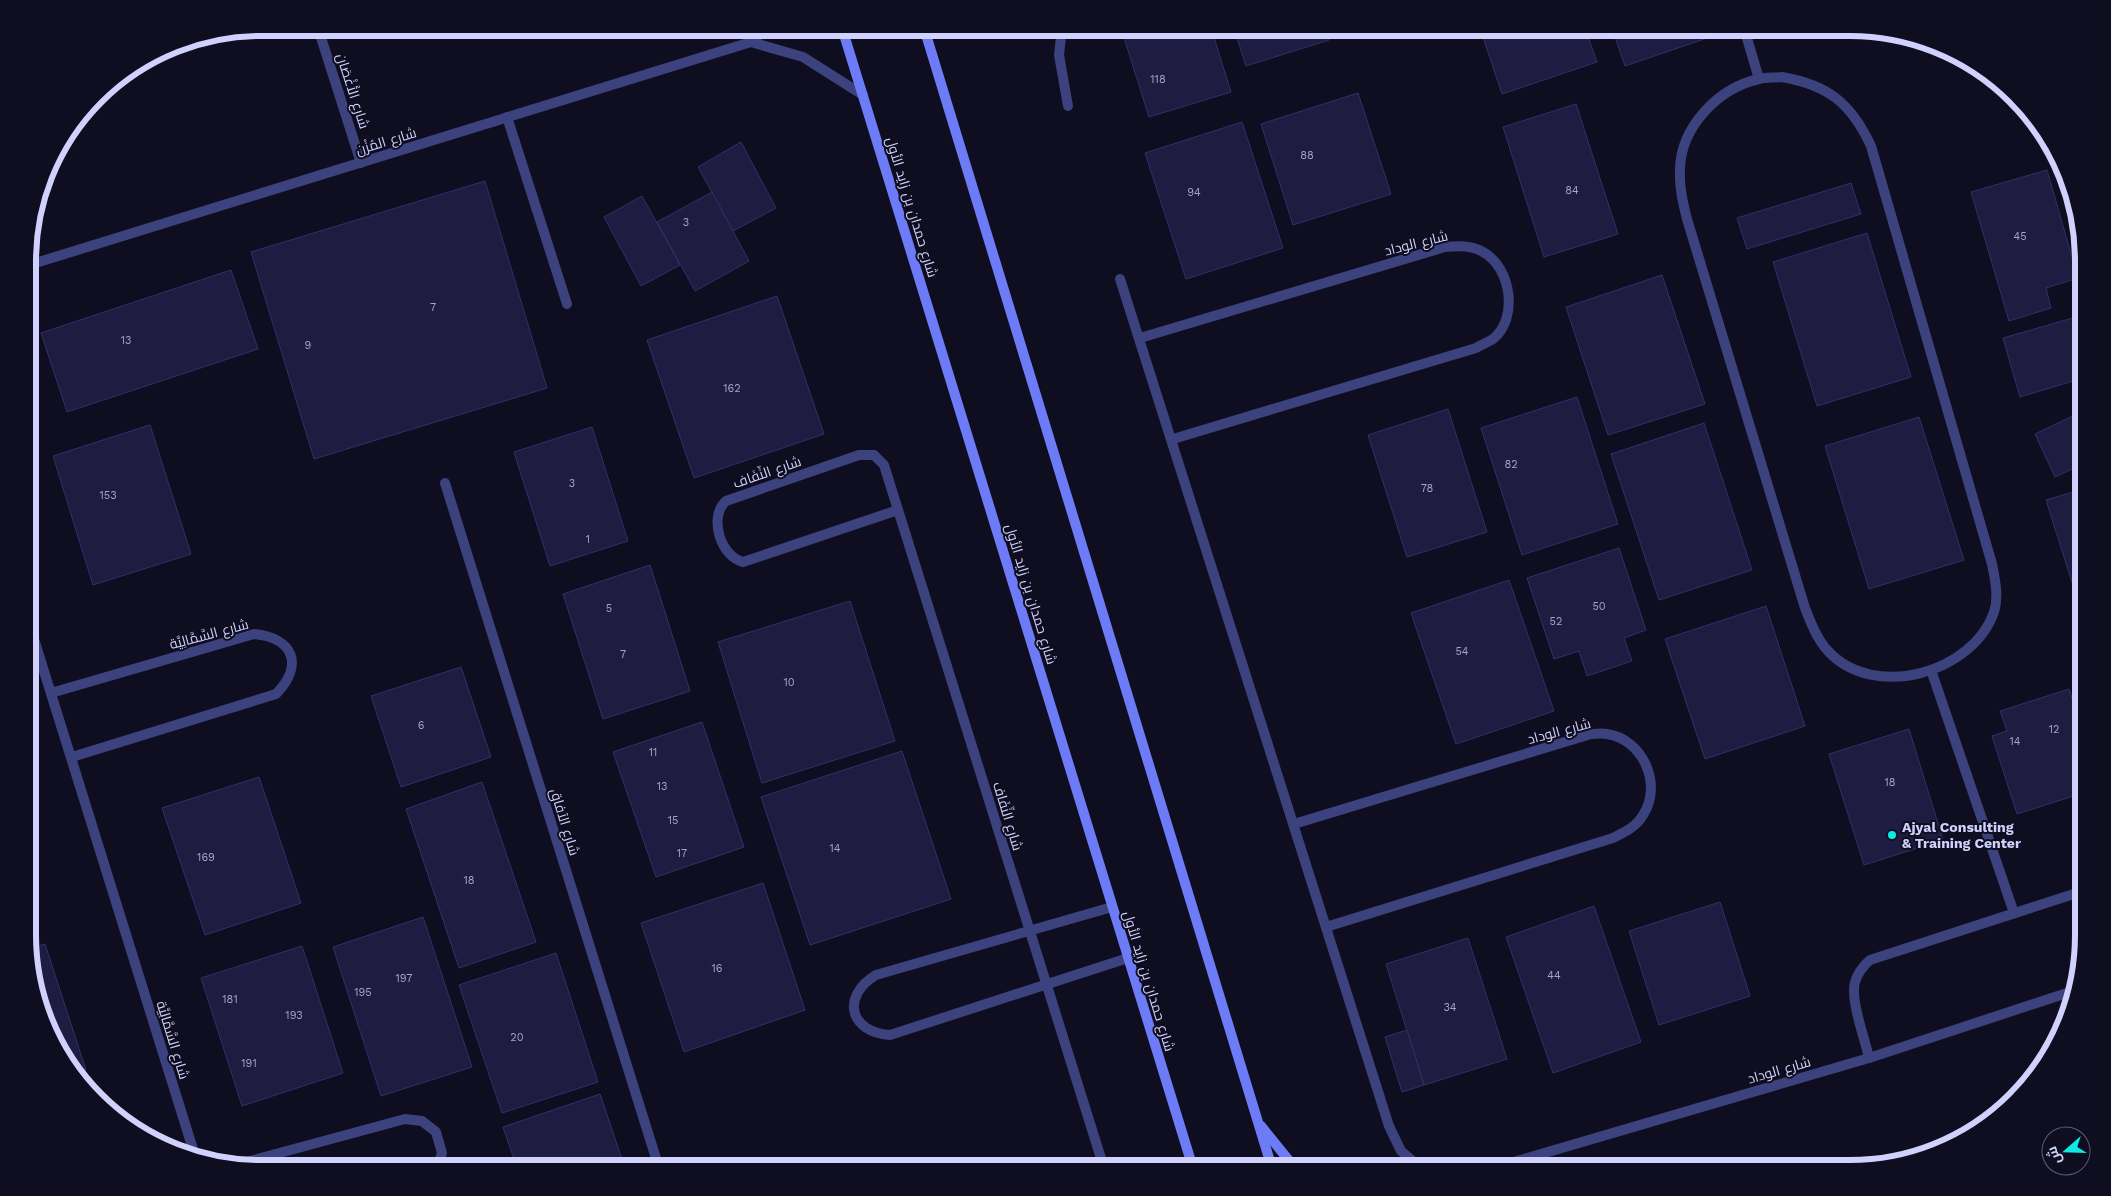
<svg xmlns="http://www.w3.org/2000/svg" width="2111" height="1196" font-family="'Work Sans',Cairo,sans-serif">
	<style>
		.building { fill: #1e1c40; stroke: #332f6b }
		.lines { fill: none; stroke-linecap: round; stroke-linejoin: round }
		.service { stroke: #3c427d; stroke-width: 10 }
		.minor { stroke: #3c427d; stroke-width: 10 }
		.secondary { stroke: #6d7bf7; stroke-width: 10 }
		.poi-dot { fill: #0eebe5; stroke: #0f0e20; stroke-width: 2 }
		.labels { text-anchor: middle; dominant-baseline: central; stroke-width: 4; stroke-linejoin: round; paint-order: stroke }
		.number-label { font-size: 11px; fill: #a4a4cd }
		.street-label { font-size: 14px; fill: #d0d1fc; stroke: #0f0e20 }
		.poi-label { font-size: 14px; font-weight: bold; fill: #d0d1fc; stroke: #0f0e20; text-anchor: start }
		.rim { fill: none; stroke: #d0d1fc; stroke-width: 6 }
	</style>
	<rect width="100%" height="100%" fill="#0f0e20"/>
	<g class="building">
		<polygon points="1121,28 1211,28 1231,92 1149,117"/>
		<polygon points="1234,28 1325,28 1329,40 1246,66"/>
		<polygon points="1480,28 1585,28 1597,62 1502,94"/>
		<polygon points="1612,28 1720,28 1722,33 1625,66"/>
		<polygon points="1358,93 1391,194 1293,225 1261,124"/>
		<polygon points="1576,104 1618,234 1544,257 1503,127"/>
		<polygon points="1242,122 1283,248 1186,279 1145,153"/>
		<polygon points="741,142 776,208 733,231 698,167"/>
		<polygon points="2047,170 2078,278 2046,288 2051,308 2009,321 1971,192"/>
		<polygon points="485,181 547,388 314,459 251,252"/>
		<polygon points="1851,183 1861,214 1747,249 1737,218"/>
		<polygon points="712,192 749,261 695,291 657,222"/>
		<polygon points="642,196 680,265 641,286 604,217"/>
		<polygon points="1867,233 1911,377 1817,406 1773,262"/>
		<polygon points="231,270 258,349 67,412 41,333"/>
		<polygon points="1662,275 1705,404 1608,435 1566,307"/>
		<polygon points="777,296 824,434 694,478 647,340"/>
		<polygon points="2083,315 2083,378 2020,397 2003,338"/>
		<polygon points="1577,397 1618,524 1522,555 1481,428"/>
		<polygon points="1448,409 1487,532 1407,557 1368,435"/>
		<polygon points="2083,411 2083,464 2055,477 2035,434"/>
		<polygon points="1919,417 1964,560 1869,589 1825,446"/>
		<polygon points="1704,423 1752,570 1659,600 1611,454"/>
		<polygon points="150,425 191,554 93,585 53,456"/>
		<polygon points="592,427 628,541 550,566 514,452"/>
		<polygon points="2083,489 2083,617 2046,500"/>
		<polygon points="1619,548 1646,630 1624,638 1632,661 1587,676 1579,651 1554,659 1527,578"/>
		<polygon points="650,565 690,691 603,719 563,594"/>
		<polygon points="1509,580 1554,711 1456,744 1411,613"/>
		<polygon points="850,601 895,741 762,783 718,642"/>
		<polygon points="1766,606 1805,726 1705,759 1665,639"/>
		<polygon points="461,667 491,757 401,787 371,696"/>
		<polygon points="2069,689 2075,707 2083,705 2083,793 2017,814 1992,736 2007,731 2000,711"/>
		<polygon points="702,722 744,847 656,877 613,752"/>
		<polygon points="1909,729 1943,840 1864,865 1829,754"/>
		<polygon points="902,751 951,899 810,945 761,797"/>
		<polygon points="259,777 301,903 205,935 162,808"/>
		<polygon points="482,782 536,942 459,968 406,809"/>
		<polygon points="763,883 805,1010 684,1052 641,923"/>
		<polygon points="1720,902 1750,996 1659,1025 1629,931"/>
		<polygon points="1594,906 1641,1042 1553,1073 1506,937"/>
		<polygon points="423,917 472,1067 381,1096 333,947"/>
		<polygon points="1468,938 1507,1059 1424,1085 1386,964"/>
		<polygon points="45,944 86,1070 76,1073 67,1065 29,965 29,949"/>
		<polygon points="302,946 343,1073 242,1106 201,978"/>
		<polygon points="556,953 598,1082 502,1113 459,985"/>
		<polygon points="1407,1030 1424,1085 1402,1092 1385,1037"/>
		<polygon points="600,1094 625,1168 517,1168 503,1127"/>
	</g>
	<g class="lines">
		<g class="service">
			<polyline points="1062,28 1059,55 1068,106"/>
			<polyline points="507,117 567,304"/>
		</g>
		<g class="minor">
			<polyline points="318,28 361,163"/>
			<polyline points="1744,28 1759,79"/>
			<polyline points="751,42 803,57 863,95"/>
			<path d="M 1782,77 C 1828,85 1851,103 1871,146 L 1992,564 C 1995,579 1999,597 1994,612 C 1973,673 1874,701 1828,651 C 1817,639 1811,623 1805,608 L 1687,219 C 1683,203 1679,187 1680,169 C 1681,127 1718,88 1759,79 C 1766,77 1774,78 1782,77 Z"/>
			<polyline points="29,265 751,42 768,28"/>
			<polyline points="1120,279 1389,1126 1401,1151 1421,1168"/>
			<path d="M 1140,338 L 1445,247 C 1458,246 1471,245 1483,252 C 1511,267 1519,318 1493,339 C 1488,342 1481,345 1476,348 L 1173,439"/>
			<polyline points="445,483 659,1168"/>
			<path d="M 898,510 L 743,562 C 721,557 708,517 726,501 L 859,455 L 874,455 L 884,465 L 1104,1168"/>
			<polyline points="29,623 196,1159"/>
			<polyline points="1931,670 2014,913"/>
			<path d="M 51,693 L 254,634 C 294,638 304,665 276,694 L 72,757"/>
			<path d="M 1294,824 L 1591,734 C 1596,734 1602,733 1607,734 C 1643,739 1663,785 1643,815 C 1636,827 1625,832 1613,838 L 1326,927"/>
			<path d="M 1112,907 L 876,975 C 841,996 849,1032 890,1035 L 1128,958"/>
			<path d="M 1869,1058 C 1865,1039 1850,1000 1855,982 C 1858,972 1863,966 1870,960 L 2083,891"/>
			<polyline points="235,1165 405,1119 422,1121 436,1132 442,1153 437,1168"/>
			<polyline points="1493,1168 1869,1058 2070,992"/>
		</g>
		<g class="secondary">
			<polyline points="842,28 1193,1168"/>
			<polyline points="924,28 1272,1168"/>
			<polyline points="1261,1126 1295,1168"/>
		</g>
	</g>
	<circle class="poi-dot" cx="1892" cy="835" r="5"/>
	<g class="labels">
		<g class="number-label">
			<text x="1158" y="79">118</text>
			<text x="1307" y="155">88</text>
			<text x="1572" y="190">84</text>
			<text x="1194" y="192">94</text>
			<text x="686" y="222">3</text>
			<text x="2020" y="236">45</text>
			<text x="433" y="307">7</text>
			<text x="126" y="340">13</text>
			<text x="308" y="345">9</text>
			<text x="732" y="388">162</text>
			<text x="1511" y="464">82</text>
			<text x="572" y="483">3</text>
			<text x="1427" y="488">78</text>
			<text x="108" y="495">153</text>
			<text x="588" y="539">1</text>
			<text x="1599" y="606">50</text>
			<text x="609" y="608">5</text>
			<text x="1556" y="621">52</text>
			<text x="1462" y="651">54</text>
			<text x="623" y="654">7</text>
			<text x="789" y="682">10</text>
			<text x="421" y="725">6</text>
			<text x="2054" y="729">12</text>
			<text x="2015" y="741">14</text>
			<text x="653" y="752">11</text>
			<text x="1890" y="782">18</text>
			<text x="662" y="786">13</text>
			<text x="673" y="820">15</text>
			<text x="835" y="848">14</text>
			<text x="682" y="853">17</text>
			<text x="206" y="857">169</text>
			<text x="469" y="880">18</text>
			<text x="717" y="968">16</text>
			<text x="1554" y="975">44</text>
			<text x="404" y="978">197</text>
			<text x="363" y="992">195</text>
			<text x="230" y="999">181</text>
			<text x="1450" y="1007">34</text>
			<text x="294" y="1015">193</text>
			<text x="517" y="1037">20</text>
			<text x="249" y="1063">191</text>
		</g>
		<g class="street-label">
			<text transform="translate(353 91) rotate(72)">شارع الأَغْصَان</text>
			<text transform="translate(386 141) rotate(-17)">شارع المُزْن</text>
			<text transform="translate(912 207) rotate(73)">شارع حمدان بن زايد الأول</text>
			<text transform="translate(1416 243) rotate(-14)">شارع الوداد</text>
			<text transform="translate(767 472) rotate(-19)">شارع النِّفَاف</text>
			<text transform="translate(1031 594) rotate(73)">شارع حمدان بن زايد الأول</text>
			<text transform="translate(209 634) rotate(-15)">شارع السَّمَّالِيَّة</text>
			<text transform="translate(1559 731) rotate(-15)">شارع الوداد</text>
			<text transform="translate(1008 816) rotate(73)">شارع النِّفَاف</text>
			<text transform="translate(565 822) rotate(73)">شارع الآفاق</text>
			<text transform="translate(1149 981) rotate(73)">شارع حمدان بن زايد الأول</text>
			<text transform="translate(173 1040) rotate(73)">شارع السَّمَّالِيَّة</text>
			<text transform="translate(1779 1070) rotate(-16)">شارع الوداد</text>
		</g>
		<g class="poi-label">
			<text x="1902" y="827">Ajyal Consulting<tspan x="1902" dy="16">&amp; Training Center</tspan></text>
		</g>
	</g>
	<path d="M0 0H2111V1196H0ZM261 36H1850A225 225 0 0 1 2075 261V935A225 225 0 0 1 1850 1160H261A225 225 0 0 1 36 935V261A225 225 0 0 1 261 36Z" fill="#0f0e20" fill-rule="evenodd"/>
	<path class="rim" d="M261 36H1850A225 225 0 0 1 2075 261V935A225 225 0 0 1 1850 1160H261A225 225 0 0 1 36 935V261A225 225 0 0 1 261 36Z"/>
	<g transform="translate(2066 1151) rotate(250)"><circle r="24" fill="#0f0e20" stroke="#5c5c78"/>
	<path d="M0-4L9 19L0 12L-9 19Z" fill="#0eebe5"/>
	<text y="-8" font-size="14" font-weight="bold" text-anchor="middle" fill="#d0d1fc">ش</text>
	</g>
</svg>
